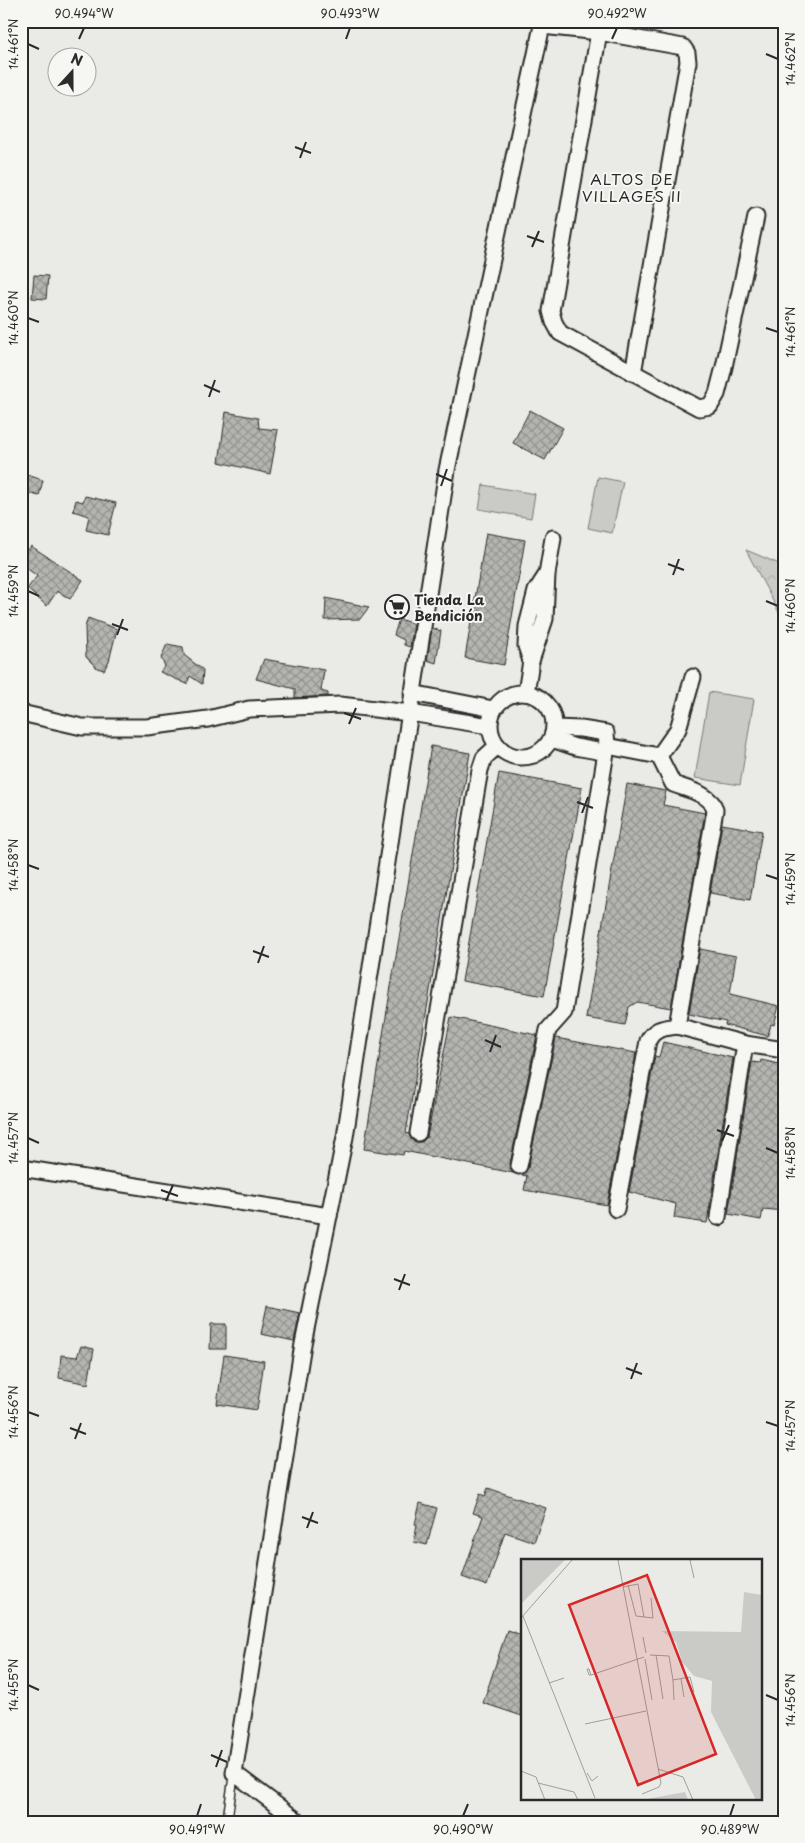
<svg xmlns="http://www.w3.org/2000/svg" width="805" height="1843" font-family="'Playpen Sans',sans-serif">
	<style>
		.forest { fill: url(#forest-crowns); stroke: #7a7a79 }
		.pitch { fill: #cacac7; stroke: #7a7a79 }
		.building { fill: url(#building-cross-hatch); stroke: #2b2b2b }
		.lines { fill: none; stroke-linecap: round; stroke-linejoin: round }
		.lane-casing { stroke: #2b2b2b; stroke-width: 11 }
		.street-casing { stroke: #2b2b2b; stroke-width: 19 }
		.lane { stroke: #f6f6f2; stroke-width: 8 }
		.street { stroke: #f6f6f2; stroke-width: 15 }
		.ticks { fill: none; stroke: #2b2b2b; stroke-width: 2 }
		.labels { text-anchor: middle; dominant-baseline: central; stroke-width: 4; stroke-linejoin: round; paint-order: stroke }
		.poi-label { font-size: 14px; font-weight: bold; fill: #2b2b2b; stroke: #f6f6f2; text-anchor: start }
		.neighbourhood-label { font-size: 15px; letter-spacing: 1px; fill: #2b2b2b; stroke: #f6f6f2 }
		.inset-road { fill: none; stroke: #9e9e9b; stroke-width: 1 }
		.view { fill: #d62828; fill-opacity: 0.15; stroke: #d62828; stroke-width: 2.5 }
		.inset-edge { fill: none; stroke: #2b2b2b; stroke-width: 2.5 }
		.neatline { fill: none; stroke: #2b2b2b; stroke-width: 2 }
		.ticks-label { font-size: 12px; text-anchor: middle; fill: #2b2b2b }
	</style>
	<defs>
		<pattern id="forest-crowns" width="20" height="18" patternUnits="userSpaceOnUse" patternTransform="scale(1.25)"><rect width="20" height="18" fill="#cacac7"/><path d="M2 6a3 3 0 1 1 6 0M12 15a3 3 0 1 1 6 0" fill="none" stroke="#aeaeab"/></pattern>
		<pattern id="building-cross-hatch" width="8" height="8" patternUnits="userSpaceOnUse" patternTransform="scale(1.25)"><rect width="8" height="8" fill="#b4b4b1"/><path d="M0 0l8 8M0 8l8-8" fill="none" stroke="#939390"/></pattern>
	</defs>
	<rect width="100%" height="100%" fill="#eaeae6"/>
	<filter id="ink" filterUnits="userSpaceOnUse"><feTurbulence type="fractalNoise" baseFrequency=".02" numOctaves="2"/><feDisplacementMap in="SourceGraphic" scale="10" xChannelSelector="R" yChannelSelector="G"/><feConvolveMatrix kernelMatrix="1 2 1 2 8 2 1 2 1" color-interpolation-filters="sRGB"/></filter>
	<g filter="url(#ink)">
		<polygon class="forest" points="746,550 784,566 784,622"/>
		<g class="pitch">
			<polygon points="598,477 623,482 612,533 588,528"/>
			<polygon points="483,485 535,494 531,518 479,509"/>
			<polygon points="709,692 754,699 740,785 695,778"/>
		</g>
		<g class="building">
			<polygon points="34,275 48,276 46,299 32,298"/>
			<polygon points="530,410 563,428 545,460 513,443"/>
			<polygon points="226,412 258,418 259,428 278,430 270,474 219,462"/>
			<polygon points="21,473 43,480 39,496 21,491"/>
			<polygon points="85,496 116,503 108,535 86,530 89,516 73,511 76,500 83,502"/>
			<polygon points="486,533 525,540 504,665 465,658"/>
			<polygon points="31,546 83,580 70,599 57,591 47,606 27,589 37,576 21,564 21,559"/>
			<polygon points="326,598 369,607 360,619 325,620"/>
			<polygon points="88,618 117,629 109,661 104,670 97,668 86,657 85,627"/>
			<polygon points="399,619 414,624 410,647 404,645 404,640 394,635"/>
			<polygon points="432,628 441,631 436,663 427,660"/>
			<polygon points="167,644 183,647 184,655 203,670 202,684 190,676 187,684 160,672 165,666 161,658"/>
			<polygon points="264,659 324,670 321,691 328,693 328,696 295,698 295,689 256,679"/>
			<polygon points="431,746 470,753 406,1133 409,1134 412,1140 416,1142 422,1142 427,1137 451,1017 537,1035 510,1164 513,1173 404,1151 403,1155 364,1149"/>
			<polygon points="499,773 582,788 544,996 462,981"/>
			<polygon points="627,784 666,791 663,805 705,813 671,1008 637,1002 629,1007 625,1025 586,1018"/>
			<polygon points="722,824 762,831 750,900 710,893"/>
			<polygon points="700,949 736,956 730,994 779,1006 774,1025 771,1024 768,1036 725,1025 726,1022 689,1014"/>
			<polygon points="556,1038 636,1053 607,1205 524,1190 527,1176 522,1175 528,1168"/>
			<polygon points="663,1042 733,1058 707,1223 674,1218 676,1204 629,1192 655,1056 659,1057"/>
			<polygon points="761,1060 784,1065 784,1211 763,1209 761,1220 728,1214 752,1062 760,1063"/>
			<polygon points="267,1306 300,1313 294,1341 261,1334"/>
			<polygon points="211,1324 226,1324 226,1349 210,1349"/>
			<polygon points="81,1346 94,1349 88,1384 59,1378 61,1355 77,1357"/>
			<polygon points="224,1355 264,1361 257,1410 217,1404"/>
			<polygon points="488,1488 546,1508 534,1542 505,1532 487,1586 462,1577 483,1516 473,1513 480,1494 485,1496"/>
			<polygon points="420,1503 437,1508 427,1545 414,1542 417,1525 415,1524"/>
			<polygon points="507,1630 522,1635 522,1716 483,1703"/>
		</g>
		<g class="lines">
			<defs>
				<polyline id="lane" points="227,1822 234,1773"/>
				<g id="street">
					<polyline points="542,26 599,32 683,47 687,53 688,62 633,373"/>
					<polyline points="599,32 551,311 554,322 560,333 699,408 710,406 717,394 724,367 756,217"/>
					<polyline points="531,661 526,646 527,626 536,591 547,574"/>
					<circle cx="522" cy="725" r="32"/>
					<polyline points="412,693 493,709"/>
					<polyline points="526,693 531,661 545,619 547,574 553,538"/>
					<polyline points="21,713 82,727 147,727 208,719 249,709 340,705 410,713 489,726"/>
					<polyline points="552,739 575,747 603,752 607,746"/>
					<path d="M 607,746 L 659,756 L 673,784 C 686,789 712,794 715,810 L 677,1026 L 745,1044 L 784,1050"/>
					<polyline points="659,756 678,729 693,677"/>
					<polyline points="418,1133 480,770 484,758 497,746"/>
					<polyline points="519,1166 548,1030 564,1012 607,746 606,733 581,729 555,728"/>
					<polyline points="21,1168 329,1216"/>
					<path d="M 616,1209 L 648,1041 C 654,1028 664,1028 677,1026"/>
					<polyline points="718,1217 745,1044"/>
					<polyline points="299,1822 234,1773 303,1344 345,1137 447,470 543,21"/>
				</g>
			</defs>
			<use href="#lane" class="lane-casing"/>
			<use href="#street" class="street-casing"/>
			<use href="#lane" class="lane"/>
			<use href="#street" class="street"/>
		</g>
	</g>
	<path class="ticks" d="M 79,39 L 84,28M 346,39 L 350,28M 612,39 L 617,28M 28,44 L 39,49M 766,54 L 778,59M 295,147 L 311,153M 300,158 L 306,142M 527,236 L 544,242M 532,247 L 539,231M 28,318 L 39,322M 766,328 L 778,332M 204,385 L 220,392M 209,397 L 215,380M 436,474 L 452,481M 441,486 L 447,469M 668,564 L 684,570M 673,575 L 679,559M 28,591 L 39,596M 766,601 L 778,606M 112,624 L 128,630M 117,635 L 123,619M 344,713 L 361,719M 349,724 L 356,708M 577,802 L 593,808M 582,813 L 588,797M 28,865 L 39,869M 766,875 L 778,879M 253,951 L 269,957M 258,963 L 264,946M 485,1040 L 501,1047M 490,1052 L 496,1035M 717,1130 L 734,1136M 28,1138 L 39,1143M 722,1141 L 729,1125M 766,1148 L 778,1153M 161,1190 L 178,1196M 166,1201 L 173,1185M 394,1279 L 410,1285M 399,1290 L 405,1274M 626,1368 L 642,1374M 631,1379 L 637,1363M 28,1412 L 39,1416M 766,1422 L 778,1426M 70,1428 L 86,1434M 75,1439 L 81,1423M 302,1517 L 318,1523M 307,1528 L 313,1512M 28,1685 L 39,1690M 766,1695 L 778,1700M 211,1755 L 227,1762M 216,1767 L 222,1750M 197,1816 L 201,1804M 463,1816 L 468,1804M 730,1816 L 734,1804"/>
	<defs>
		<symbol id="supermarket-ring" viewBox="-11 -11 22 22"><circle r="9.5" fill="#f6f6f2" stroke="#2b2b2b" stroke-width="1.5"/><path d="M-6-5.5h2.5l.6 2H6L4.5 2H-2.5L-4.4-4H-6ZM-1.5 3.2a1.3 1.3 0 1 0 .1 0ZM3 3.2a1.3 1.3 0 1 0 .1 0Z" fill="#2b2b2b"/></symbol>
	</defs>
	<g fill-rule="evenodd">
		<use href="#supermarket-ring" x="383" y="593" width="28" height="28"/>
	</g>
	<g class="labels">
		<g class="poi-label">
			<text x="414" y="599">Tienda La<tspan x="414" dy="16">Bendición</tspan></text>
		</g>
		<g class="neighbourhood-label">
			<text x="632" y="178">ALTOS DE<tspan x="632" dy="17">VILLAGES II</tspan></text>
		</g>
	</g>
	<g transform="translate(521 1559)">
		<rect width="241" height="241" fill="#eaeae6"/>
		<path d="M 0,1 L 44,1 L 0,45 ZM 223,33 L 241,36 L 241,241 L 235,241 L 190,153 L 191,122 L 173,117 L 161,103 L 155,83 L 141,72 L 220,73 ZM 164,233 L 167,241 L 121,241 Z" fill="#cacac7"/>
		<path class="inset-road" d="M 97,1 L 140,224 L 138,228 L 121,235M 169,1 L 173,19M 107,26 L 115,57 L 132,59 L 130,39M 102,28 L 117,25 L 123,58M 2,57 L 74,239M 0,59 L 51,1M 122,78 L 125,94M 129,96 L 148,97 L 152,121 L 169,118 L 173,133M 135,96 L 142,140M 124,100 L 131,141M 66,110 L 68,110 L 70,116 L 68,116 ZM 70,116 L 123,98M 160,120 L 163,138M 152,121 L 153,141M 28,124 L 43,119M 64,165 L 125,152M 137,210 L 162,218 L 172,241M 0,212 L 15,218 L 24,241M 66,214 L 71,222 L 77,217M 17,224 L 53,233 L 57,241"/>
		<path class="view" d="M 126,16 L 195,195 L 117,226 L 48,46 Z"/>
		<rect width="241" height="241" class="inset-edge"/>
	</g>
	<rect width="805" height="1843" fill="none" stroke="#f6f6f2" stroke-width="55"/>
	<g transform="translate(72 72) rotate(21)"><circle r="24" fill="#f6f6f2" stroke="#a5a5a2"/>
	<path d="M0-4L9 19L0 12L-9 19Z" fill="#2b2b2b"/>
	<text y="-8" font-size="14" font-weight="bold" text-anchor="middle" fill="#2b2b2b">N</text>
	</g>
	<rect x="28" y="28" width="750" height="1788" class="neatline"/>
	<g class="ticks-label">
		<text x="84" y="18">90.494°W</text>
		<text x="350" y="18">90.493°W</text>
		<text x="617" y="18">90.492°W</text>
		<text transform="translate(14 44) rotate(-90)" y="4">14.461°N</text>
		<text transform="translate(791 59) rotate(-90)" y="4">14.462°N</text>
		<text transform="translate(14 318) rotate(-90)" y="4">14.460°N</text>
		<text transform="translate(791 332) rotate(-90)" y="4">14.461°N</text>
		<text transform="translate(14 591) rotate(-90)" y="4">14.459°N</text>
		<text transform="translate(791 606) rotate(-90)" y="4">14.460°N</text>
		<text transform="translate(14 865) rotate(-90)" y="4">14.458°N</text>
		<text transform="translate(791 879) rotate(-90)" y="4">14.459°N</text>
		<text transform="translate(14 1138) rotate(-90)" y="4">14.457°N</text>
		<text transform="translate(791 1153) rotate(-90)" y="4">14.458°N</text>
		<text transform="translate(14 1412) rotate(-90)" y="4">14.456°N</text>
		<text transform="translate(791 1426) rotate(-90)" y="4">14.457°N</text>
		<text transform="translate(14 1685) rotate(-90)" y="4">14.455°N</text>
		<text transform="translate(791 1700) rotate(-90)" y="4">14.456°N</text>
		<text x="197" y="1834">90.491°W</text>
		<text x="463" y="1834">90.490°W</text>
		<text x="730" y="1834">90.489°W</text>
	</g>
</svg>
